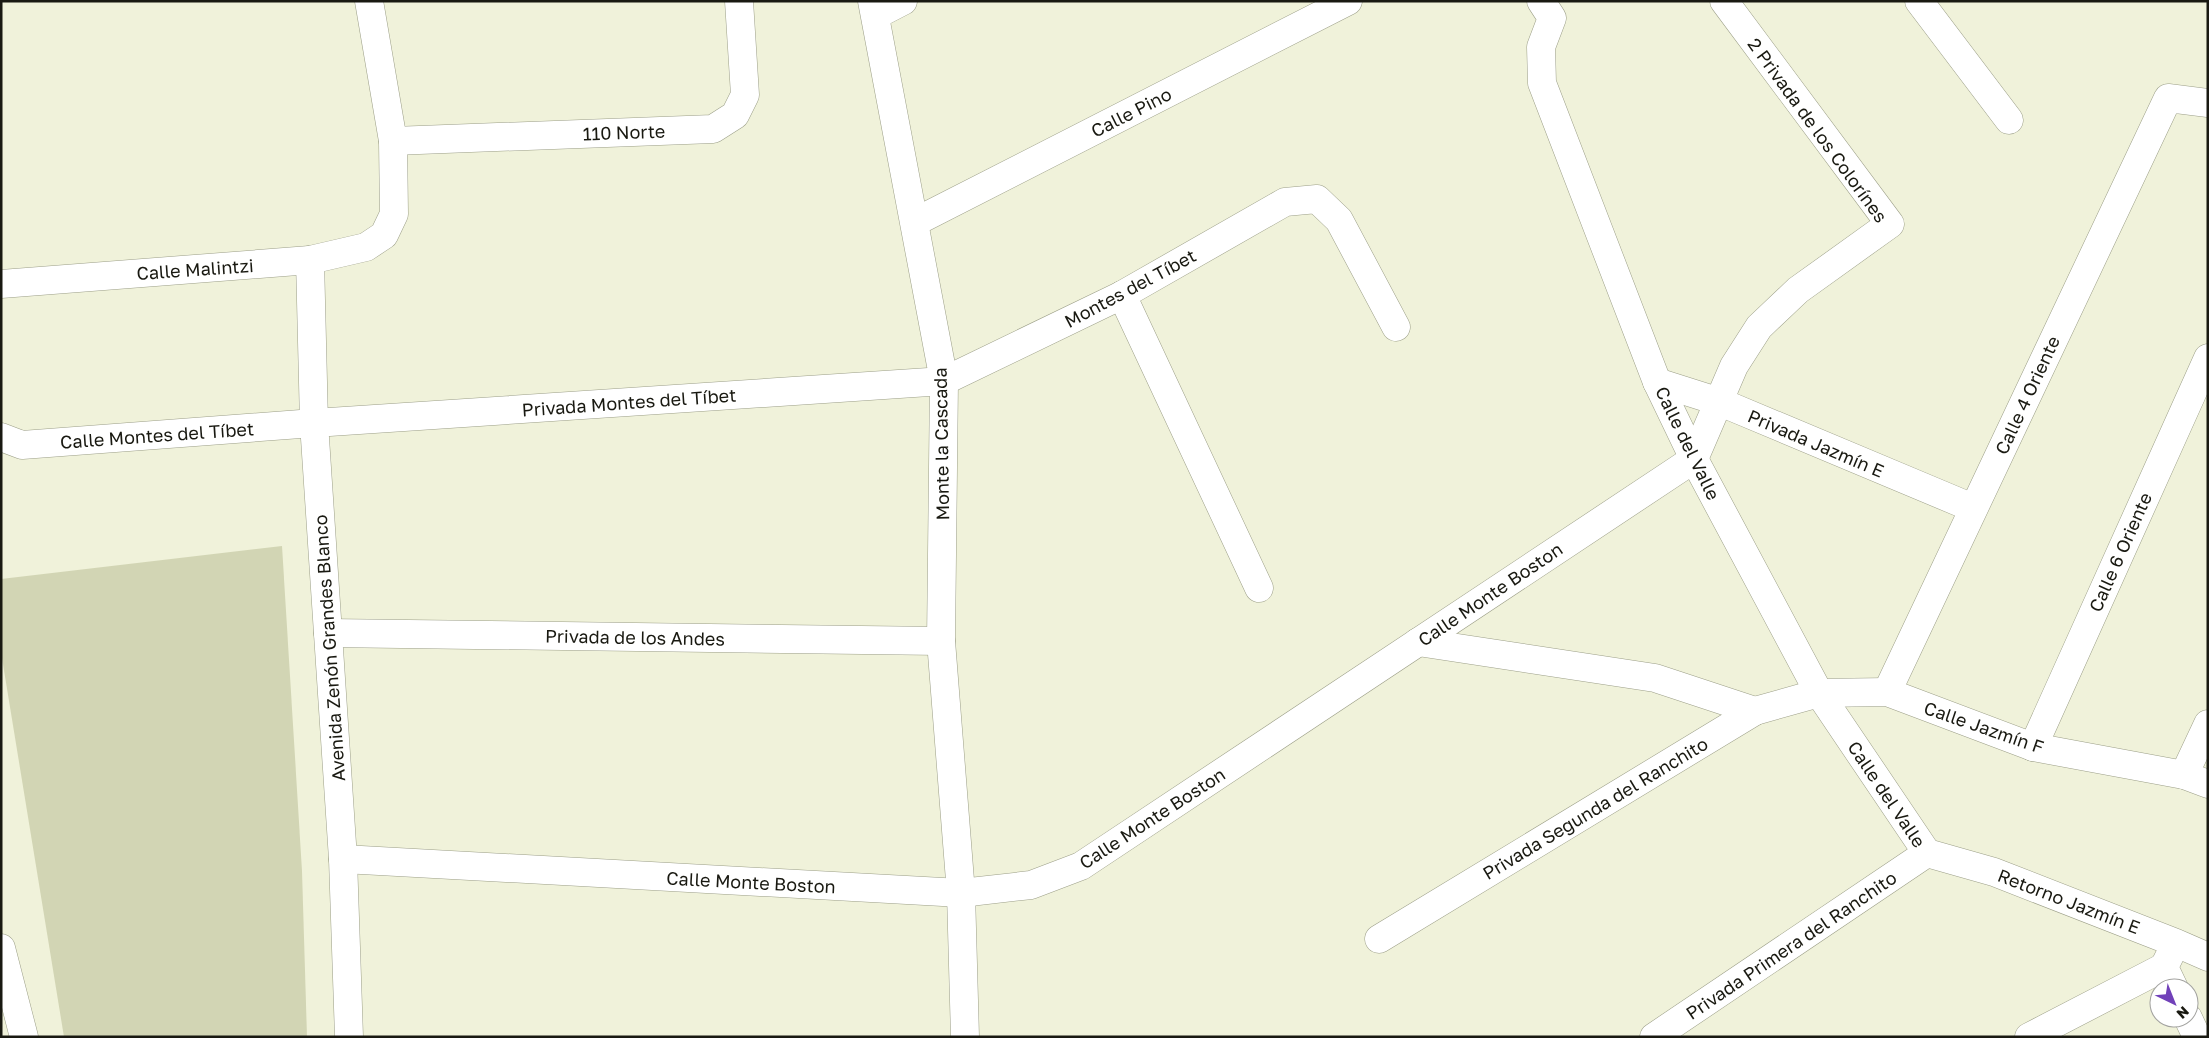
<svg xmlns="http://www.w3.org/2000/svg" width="2209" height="1038" font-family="'Golos Text',sans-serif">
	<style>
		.green { fill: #d2d5b4 }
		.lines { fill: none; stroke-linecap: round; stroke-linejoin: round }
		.minor-casing { stroke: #9c9f88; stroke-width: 29 }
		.minor { stroke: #fff; stroke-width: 28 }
		.labels { text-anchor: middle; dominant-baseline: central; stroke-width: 4; stroke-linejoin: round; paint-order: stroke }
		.street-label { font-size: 18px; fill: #191911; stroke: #fff }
	</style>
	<rect width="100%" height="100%" fill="#f0f2da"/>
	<polygon class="green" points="282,546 302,871 307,1037 64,1037 1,652 1,579"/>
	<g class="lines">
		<defs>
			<g id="minor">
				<polyline points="872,1 944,381 941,641 961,893 965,1037"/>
				<polyline points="1541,1 1552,18 1541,47 1542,83 1657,382 1694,459 1819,693 1927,853"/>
				<polyline points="1919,1 2009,120"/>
				<polyline points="876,15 903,1"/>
				<polyline points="393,141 713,129 735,115 745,95 739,1"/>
				<polyline points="915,222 1348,1"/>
				<polyline points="310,260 314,423 343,859 349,1037"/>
				<polyline points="1,284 310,260 366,247 384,235 394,214 393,141 369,1"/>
				<polyline points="1122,295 1259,588"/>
				<polyline points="1657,382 1720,402 1973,508"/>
				<polyline points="1,437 22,445 314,423 944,381 1122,295 1285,202 1317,199 1339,220 1396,327"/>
				<polyline points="328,633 941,641"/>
				<polyline points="1418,642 1655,678 1755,711"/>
				<polyline points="1887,692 2168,98 2208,103"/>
				<polyline points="2033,747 2208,358"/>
				<polyline points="2184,775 2208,724"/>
				<polyline points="1927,853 1994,872 2176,943 2208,957"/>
				<polyline points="343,859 961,893 1031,885 1081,866 1694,459 1734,366 1759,327 1798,290 1890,224 1724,1"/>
				<polyline points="1379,939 1755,711 1819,693 1887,692 2033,747 2184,775 2208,784"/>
				<polyline points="1,948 24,1037"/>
				<polyline points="2172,951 2164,967 2174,988"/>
				<polyline points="2188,1018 2197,1037"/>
				<polyline points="1654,1037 1927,853"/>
				<polyline points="2029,1037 2164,967"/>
			</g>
		</defs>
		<use href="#minor" class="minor-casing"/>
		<use href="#minor" class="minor"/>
	</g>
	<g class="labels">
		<g class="street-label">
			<text transform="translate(1131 112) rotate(-27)">Calle Pino</text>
			<text transform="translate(1818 130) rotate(54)">2 Privada de los Colorínes</text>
			<text transform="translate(624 132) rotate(-2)">110 Norte</text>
			<text transform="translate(195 269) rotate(-4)">Calle Malintzi</text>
			<text transform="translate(1130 288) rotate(-28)">Montes del Tíbet</text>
			<text transform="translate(2027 395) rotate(-65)">Calle 4 Oriente</text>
			<text transform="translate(629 402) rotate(-4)">Privada Montes del Tíbet</text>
			<text transform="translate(157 435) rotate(-4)">Calle Montes del Tíbet</text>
			<text transform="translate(1688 443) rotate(64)">Calle del Valle</text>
			<text transform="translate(1816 443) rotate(23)">Privada Jazmín E</text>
			<text transform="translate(941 444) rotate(-91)">Monte la Cascada</text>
			<text transform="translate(2120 552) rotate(-66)">Calle 6 Oriente</text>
			<text transform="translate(1490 594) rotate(-34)">Calle Monte Boston</text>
			<text transform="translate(635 637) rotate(1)">Privada de los Andes</text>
			<text transform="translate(329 648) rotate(-94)">Avenida Zenón Grandes Blanco</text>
			<text transform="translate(1984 727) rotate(19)">Calle Jazmín F</text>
			<text transform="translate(1887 794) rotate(56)">Calle del Valle</text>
			<text transform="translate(1595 808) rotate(-31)">Privada Segunda del Ranchito</text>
			<text transform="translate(1152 818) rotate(-33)">Calle Monte Boston</text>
			<text transform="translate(751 882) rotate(3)">Calle Monte Boston</text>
			<text transform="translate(2069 901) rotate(21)">Retorno Jazmín E</text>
			<text transform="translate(1791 945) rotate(-34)">Privada Primera del Ranchito</text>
		</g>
	</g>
	<rect width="2209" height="1038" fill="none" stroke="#191911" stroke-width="5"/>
	<g transform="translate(2174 1003) rotate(137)"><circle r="24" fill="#ffffff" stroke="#a3a3a0"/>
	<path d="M0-4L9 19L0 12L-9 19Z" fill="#7141b9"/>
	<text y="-8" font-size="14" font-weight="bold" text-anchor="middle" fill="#191911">N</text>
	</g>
</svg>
